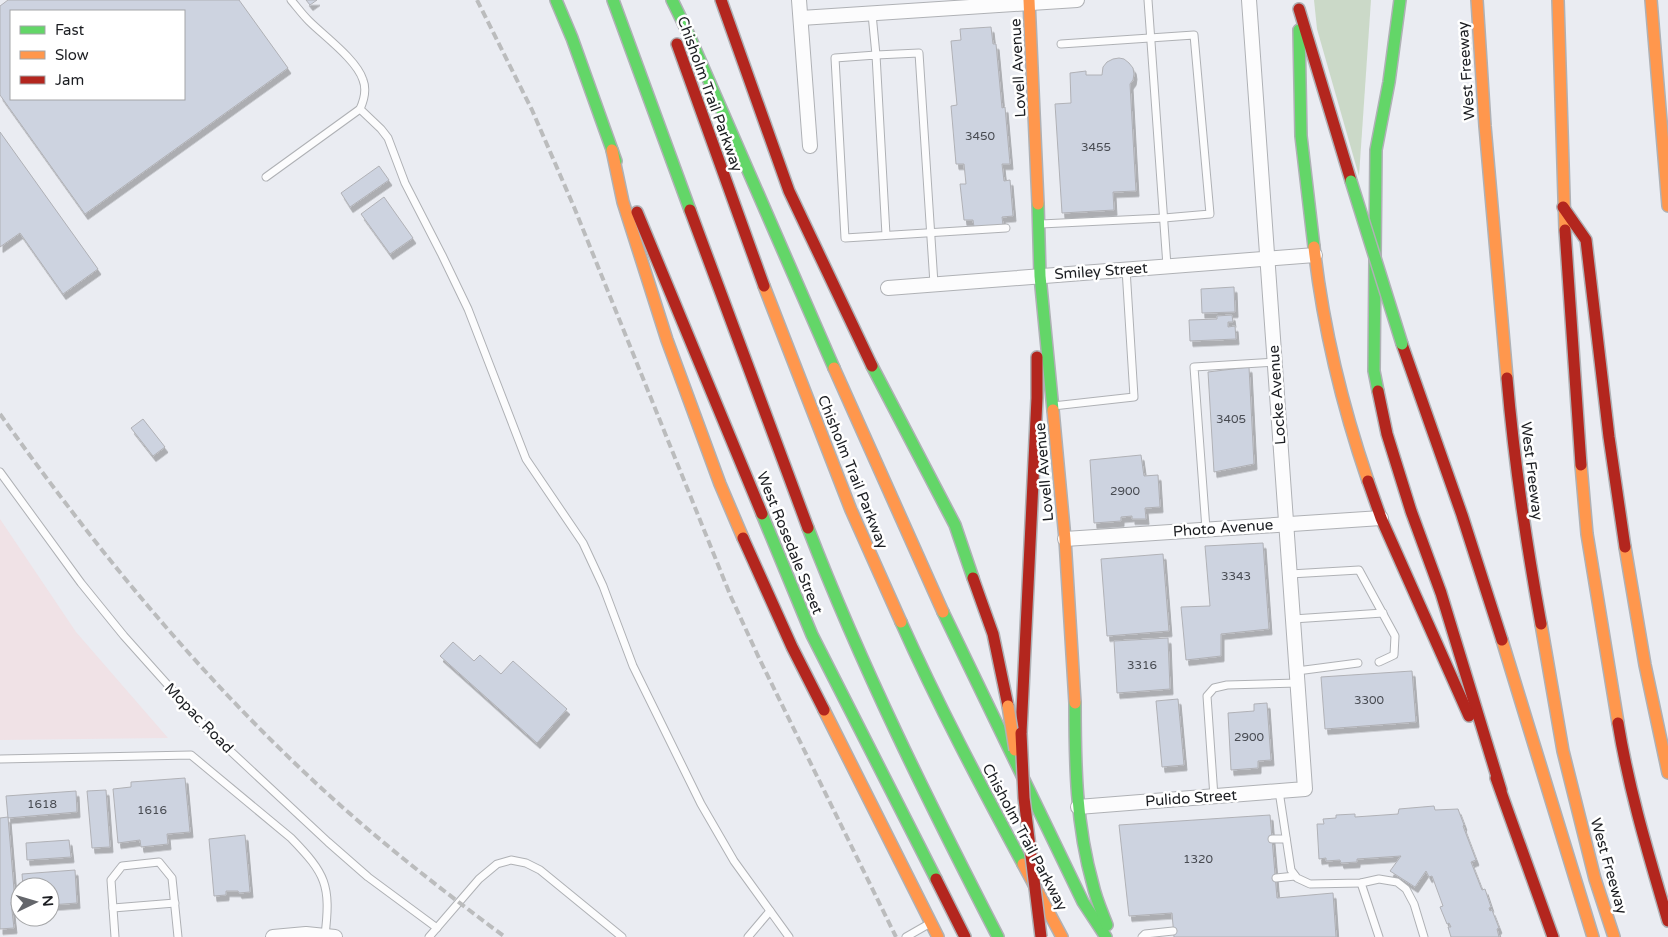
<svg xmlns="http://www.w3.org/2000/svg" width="1668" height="937" font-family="'Varela Round',sans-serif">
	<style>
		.industrial { fill: #f0e2e6 }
		.green { fill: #cbd9c8 }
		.building { fill: #cdd3e0; stroke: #b0b1b6; fill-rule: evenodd; filter: url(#shadow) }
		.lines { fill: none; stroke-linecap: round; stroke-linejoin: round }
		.lane-casing { stroke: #afb1b5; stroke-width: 9 }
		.street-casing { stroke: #afb1b5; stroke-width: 16 }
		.fast-casing { stroke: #afb1b5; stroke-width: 14 }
		.slow-casing { stroke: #afb1b5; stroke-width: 14 }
		.jam-casing { stroke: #afb1b5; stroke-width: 14 }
		.lane { stroke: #fcfcfd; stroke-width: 7 }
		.street { stroke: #fcfcfd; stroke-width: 14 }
		.fast { stroke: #63d668; stroke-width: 11 }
		.slow { stroke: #ff974d; stroke-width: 11 }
		.jam { stroke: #b3261e; stroke-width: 11 }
		.rail { stroke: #bbbcbd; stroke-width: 4; stroke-dasharray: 8 4; stroke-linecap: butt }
		.fast-bridge-casing { stroke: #afb1b5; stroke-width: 14; stroke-linecap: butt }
		.slow-bridge-casing { stroke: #afb1b5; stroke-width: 14; stroke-linecap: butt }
		.jam-bridge-casing { stroke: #afb1b5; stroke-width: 14; stroke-linecap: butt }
		.fast-bridge { stroke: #63d668; stroke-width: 11 }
		.slow-bridge { stroke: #ff974d; stroke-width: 11 }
		.jam-bridge { stroke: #b3261e; stroke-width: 11 }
		.labels { text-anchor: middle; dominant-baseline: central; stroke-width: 5; stroke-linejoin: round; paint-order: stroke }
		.number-label { font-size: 12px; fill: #484b52 }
		.street-label { font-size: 15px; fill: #1c1e22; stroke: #fff }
	</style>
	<defs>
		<filter id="shadow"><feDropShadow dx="3" dy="5.5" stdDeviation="0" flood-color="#0004"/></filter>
	</defs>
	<rect width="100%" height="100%" fill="#eaecf2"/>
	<polygon class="industrial" points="0,519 76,632 168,738 0,740"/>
	<polygon class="green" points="1314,0 1371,0 1359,176 1317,29"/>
	<g class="building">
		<path d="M 8,0 L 239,0 L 288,68 L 85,214 L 0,95 L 0,6 ZM 11,11 L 184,11 L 184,99 L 11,99 Z"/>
		<polygon points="306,0 317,0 310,5"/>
		<polygon points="991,27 993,44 996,44 1002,108 1005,107 1010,164 1002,164 1004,181 1010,180 1013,216 1002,217 1003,225 974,227 973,220 964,220 960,184 966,184 964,164 956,164 951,106 957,105 951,41 961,40 960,29"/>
		<polygon points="1119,58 1124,59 1129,63 1133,68 1134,74 1133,80 1130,84 1136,191 1113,192 1114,210 1062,213 1055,104 1071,103 1070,73 1086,71 1086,75 1102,75 1103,67 1107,62 1113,59"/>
		<polygon points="0,132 98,269 63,294 20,233 0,247"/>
		<polygon points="379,166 389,180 350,207 341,193"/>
		<polygon points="384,197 413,238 390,254 361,214"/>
		<polygon points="1234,287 1235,312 1202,313 1201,289"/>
		<polygon points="1232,315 1233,322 1228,322 1228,327 1235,326 1236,339 1190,341 1189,320 1217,319 1217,316"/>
		<polygon points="1249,367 1254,464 1214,472 1208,372"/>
		<polygon points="143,419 165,447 153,456 131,428"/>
		<polygon points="1141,455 1144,476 1158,475 1160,507 1145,508 1146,519 1132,519 1132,516 1121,517 1121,521 1094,523 1090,460"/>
		<polygon points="1263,543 1269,629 1221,634 1221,656 1186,660 1181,607 1210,606 1205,546"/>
		<polygon points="1163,554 1169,631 1107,636 1101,559"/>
		<polygon points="1168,638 1170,689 1117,693 1114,641"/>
		<polygon points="453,642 474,661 480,655 501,674 513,661 567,709 537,743 440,656"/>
		<polygon points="1412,671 1416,722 1325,729 1321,677"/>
		<polygon points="1178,699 1184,765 1162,767 1156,701"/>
		<polygon points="1267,703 1271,760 1258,761 1258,768 1231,770 1228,713 1254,711 1254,704"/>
		<polygon points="185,778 190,832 167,834 168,844 141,847 140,840 118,843 113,789 131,787 131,782"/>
		<polygon points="106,790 110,847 92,848 87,791"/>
		<polygon points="76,791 77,812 8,818 6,796"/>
		<polygon points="1434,806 1435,810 1458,809 1464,825 1463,826 1476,860 1471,862 1482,890 1485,889 1491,907 1489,908 1490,911 1492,910 1499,928 1497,929 1499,937 1451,937 1448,927 1451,927 1449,923 1447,924 1440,907 1443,906 1432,876 1429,877 1426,871 1415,887 1390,871 1401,856 1357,859 1357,862 1341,863 1340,860 1326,861 1326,858 1319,859 1317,824 1324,824 1323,819 1336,818 1336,815 1355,814 1355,817 1398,814 1399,809"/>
		<polygon points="1270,815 1277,898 1333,893 1336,937 1174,937 1172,913 1129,916 1119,825"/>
		<polygon points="8,817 15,902 11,902 14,928 0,929 0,818"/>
		<polygon points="245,835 250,892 239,893 238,891 226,891 226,895 214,896 209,839"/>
		<polygon points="69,840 71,857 27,860 26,843"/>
		<polygon points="75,870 77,903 50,905 50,887 23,887 22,874"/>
	</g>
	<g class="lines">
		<defs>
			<g id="lane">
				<polyline points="1148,0 1167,266"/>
				<polyline points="872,14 876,55 919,53 934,284"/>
				<polyline points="360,109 381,129 388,138 405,183 442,255 468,309 526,459 583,543 603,586 633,666 701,804 734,861 789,937"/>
				<path d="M 266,177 L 360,109 C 364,100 367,90 363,80 C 357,60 324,36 309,21 C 302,14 297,7 291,0"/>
				<polyline points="1041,224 1164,218 1210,214 1194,35 1061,44"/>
				<polyline points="886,235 876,55 835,58 845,238 1006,228"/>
				<polyline points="1053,406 1134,397 1126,269"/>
				<polyline points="0,472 81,583 124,636 209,731 328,842 368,877 437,928"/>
				<polyline points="1206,529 1194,367 1275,362"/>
				<polyline points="1290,574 1359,570 1395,636 1394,655 1379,662"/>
				<polyline points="1293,619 1383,613"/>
				<polyline points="1297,671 1358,663"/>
				<path d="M 0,759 L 191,755 L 291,838 C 326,874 331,885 325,935"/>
				<polyline points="1279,791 1291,870 1297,878 1310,884 1361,883 1379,879 1397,882 1406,889 1414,904 1424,937"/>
				<polyline points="1214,797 1207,696 1214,688 1227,685 1298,683"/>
				<polyline points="1272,839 1286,839"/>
				<polyline points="1276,878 1295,876"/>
				<polyline points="1361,883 1379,937"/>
				<polyline points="113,908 175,903"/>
				<polyline points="115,937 111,880 122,866 159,862 172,878 178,937"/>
				<polyline points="429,937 479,879 497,864 511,860 526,863 540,870 622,937"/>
				<polyline points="748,937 770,911"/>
				<polyline points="906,937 927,925"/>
				<polyline points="1142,937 1145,934 1173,931"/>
			</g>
			<g id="street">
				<polyline points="799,0 810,146"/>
				<polyline points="801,18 1077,0"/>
				<polyline points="888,288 1315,255"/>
				<polyline points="1065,539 1381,518"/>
				<polyline points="1078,807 1305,789 1249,0"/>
				<polyline points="273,937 306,934 335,937"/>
			</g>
			<g id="fast">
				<polyline points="556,0 572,38 616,161"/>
				<polyline points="613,0 690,210"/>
				<polyline points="672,0 689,35 834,368"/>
				<polyline points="1299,30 1301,136 1314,247"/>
				<polyline points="1038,204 1040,276 1053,410"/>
				<polyline points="872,366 955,525 973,578"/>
				<polyline points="1378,391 1374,371 1376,150 1389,82 1400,0"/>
				<polyline points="762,514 812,635 936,879"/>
				<path d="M 808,528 C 862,668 929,803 998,937"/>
				<polyline points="943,612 1083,902 1106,937"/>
				<path d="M 901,622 C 938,705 980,784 1023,864"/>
				<path d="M 1075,703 C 1075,765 1076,825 1093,885 C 1096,899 1102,912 1107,925"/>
			</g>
			<g id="slow">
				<polyline points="1029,0 1038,204"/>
				<polyline points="1477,0 1485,126 1507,378"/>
				<polyline points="1558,0 1565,230"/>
				<polyline points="1651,0 1668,206"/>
				<polyline points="612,150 623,202 667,340 720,484 743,538"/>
				<path d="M 1314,247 C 1323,327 1342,405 1368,481"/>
				<polyline points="764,286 851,510 901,622"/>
				<polyline points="834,368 943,612"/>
				<polyline points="1053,410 1065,539 1075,703"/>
				<polyline points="1581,465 1587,534 1618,723"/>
				<polyline points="1625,547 1645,665 1668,773"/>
				<polyline points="1541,624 1563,751 1595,879 1614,937"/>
				<polyline points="1502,640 1593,937"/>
				<polyline points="824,710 938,937"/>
				<polyline points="1023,864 1062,937"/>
			</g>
			<g id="jam">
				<polyline points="721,0 789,191 872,366"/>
				<polyline points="1299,9 1351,181"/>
				<polyline points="677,44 764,286"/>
				<polyline points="1563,207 1586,240 1609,437 1625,547"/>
				<polyline points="690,210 808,528"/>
				<polyline points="637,212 762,514"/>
				<polyline points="1565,230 1581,465"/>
				<polyline points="1402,344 1462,515 1502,640"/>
				<path d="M 1507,378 C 1514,461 1526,542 1541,624"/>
				<polyline points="1378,391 1387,434 1411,511 1441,593 1501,790"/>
				<polyline points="1368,481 1381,518 1469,716"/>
				<polyline points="743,538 792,647 824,710"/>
				<polyline points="973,578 993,634 1008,706"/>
				<path d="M 1618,723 C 1629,791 1649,856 1668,921"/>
				<polyline points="1021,733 1037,398 1037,357"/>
				<polyline points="1496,778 1553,937"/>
				<polyline points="936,879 965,937"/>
			</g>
		</defs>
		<use href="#lane" class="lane-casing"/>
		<use href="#street" class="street-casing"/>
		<use href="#fast" class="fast-casing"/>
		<use href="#slow" class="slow-casing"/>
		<use href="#jam" class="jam-casing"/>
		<use href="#lane" class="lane"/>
		<use href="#street" class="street"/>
		<use href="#fast" class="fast"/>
		<use href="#slow" class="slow"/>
		<use href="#jam" class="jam"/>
		<g class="rail">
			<polyline points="477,0 532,110 574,207 731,597 759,658 896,937"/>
			<path d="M 0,414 C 91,542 189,663 303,771 C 366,831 435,885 505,937"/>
		</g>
		<defs>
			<polyline id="fast-bridge" points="1351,181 1402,344"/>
			<polyline id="slow-bridge" points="1008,706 1015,750"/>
			<polyline id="jam-bridge" points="1021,733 1024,798 1041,937"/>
		</defs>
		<use href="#fast-bridge" class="fast-bridge-casing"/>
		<use href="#slow-bridge" class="slow-bridge-casing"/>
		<use href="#jam-bridge" class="jam-bridge-casing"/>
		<use href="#fast-bridge" class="fast-bridge"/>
		<use href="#slow-bridge" class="slow-bridge"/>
		<use href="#jam-bridge" class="jam-bridge"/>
	</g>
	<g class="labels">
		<g class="number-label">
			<text x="980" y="136">3450</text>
			<text x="1096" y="147">3455</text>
			<text x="1231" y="419">3405</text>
			<text x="1125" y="491">2900</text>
			<text x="1236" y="576">3343</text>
			<text x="1142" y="665">3316</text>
			<text x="1369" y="700">3300</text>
			<text x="1249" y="737">2900</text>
			<text x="42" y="804">1618</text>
			<text x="152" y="810">1616</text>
			<text x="1198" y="859">1320</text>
		</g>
		<g class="street-label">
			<text transform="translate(1018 68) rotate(-93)">Lovell Avenue</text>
			<text transform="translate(1466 71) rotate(-94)">West Freeway</text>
			<text transform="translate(710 94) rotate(70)">Chisholm Trail Parkway</text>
			<text transform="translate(1101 271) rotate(-4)">Smiley Street</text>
			<text transform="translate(1277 395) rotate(-94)">Locke Avenue</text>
			<text transform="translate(1532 471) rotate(83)">West Freeway</text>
			<text transform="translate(853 472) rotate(68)">Chisholm Trail Parkway</text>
			<text transform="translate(1044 472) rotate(-95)">Lovell Avenue</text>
			<text transform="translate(1223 528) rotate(-4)">Photo Avenue</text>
			<text transform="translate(790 543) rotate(68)">West Rosedale Street</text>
			<text transform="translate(199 718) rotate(46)">Mopac Road</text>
			<text transform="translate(1191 798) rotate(-4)">Pulido Street</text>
			<text transform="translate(1025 837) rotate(62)">Chisholm Trail Parkway</text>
			<text transform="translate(1609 866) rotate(74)">West Freeway</text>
		</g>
	</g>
	<rect x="10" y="10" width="175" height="90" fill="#ffffff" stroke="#a4a5a7"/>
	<rect x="20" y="26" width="25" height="8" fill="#63d668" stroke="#a4a5a7"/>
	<text x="55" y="35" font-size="15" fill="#1c1e22">Fast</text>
	<rect x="20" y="51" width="25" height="8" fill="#ff974d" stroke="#a4a5a7"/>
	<text x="55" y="60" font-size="15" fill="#1c1e22">Slow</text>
	<rect x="20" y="76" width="25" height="8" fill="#b3261e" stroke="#a4a5a7"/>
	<text x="55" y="85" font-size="15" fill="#1c1e22">Jam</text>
	<g transform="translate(35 902) rotate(85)"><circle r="24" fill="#ffffff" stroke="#a4a5a7"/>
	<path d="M0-4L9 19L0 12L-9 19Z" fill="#64666b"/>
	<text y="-8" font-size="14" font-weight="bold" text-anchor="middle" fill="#1c1e22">N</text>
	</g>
</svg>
